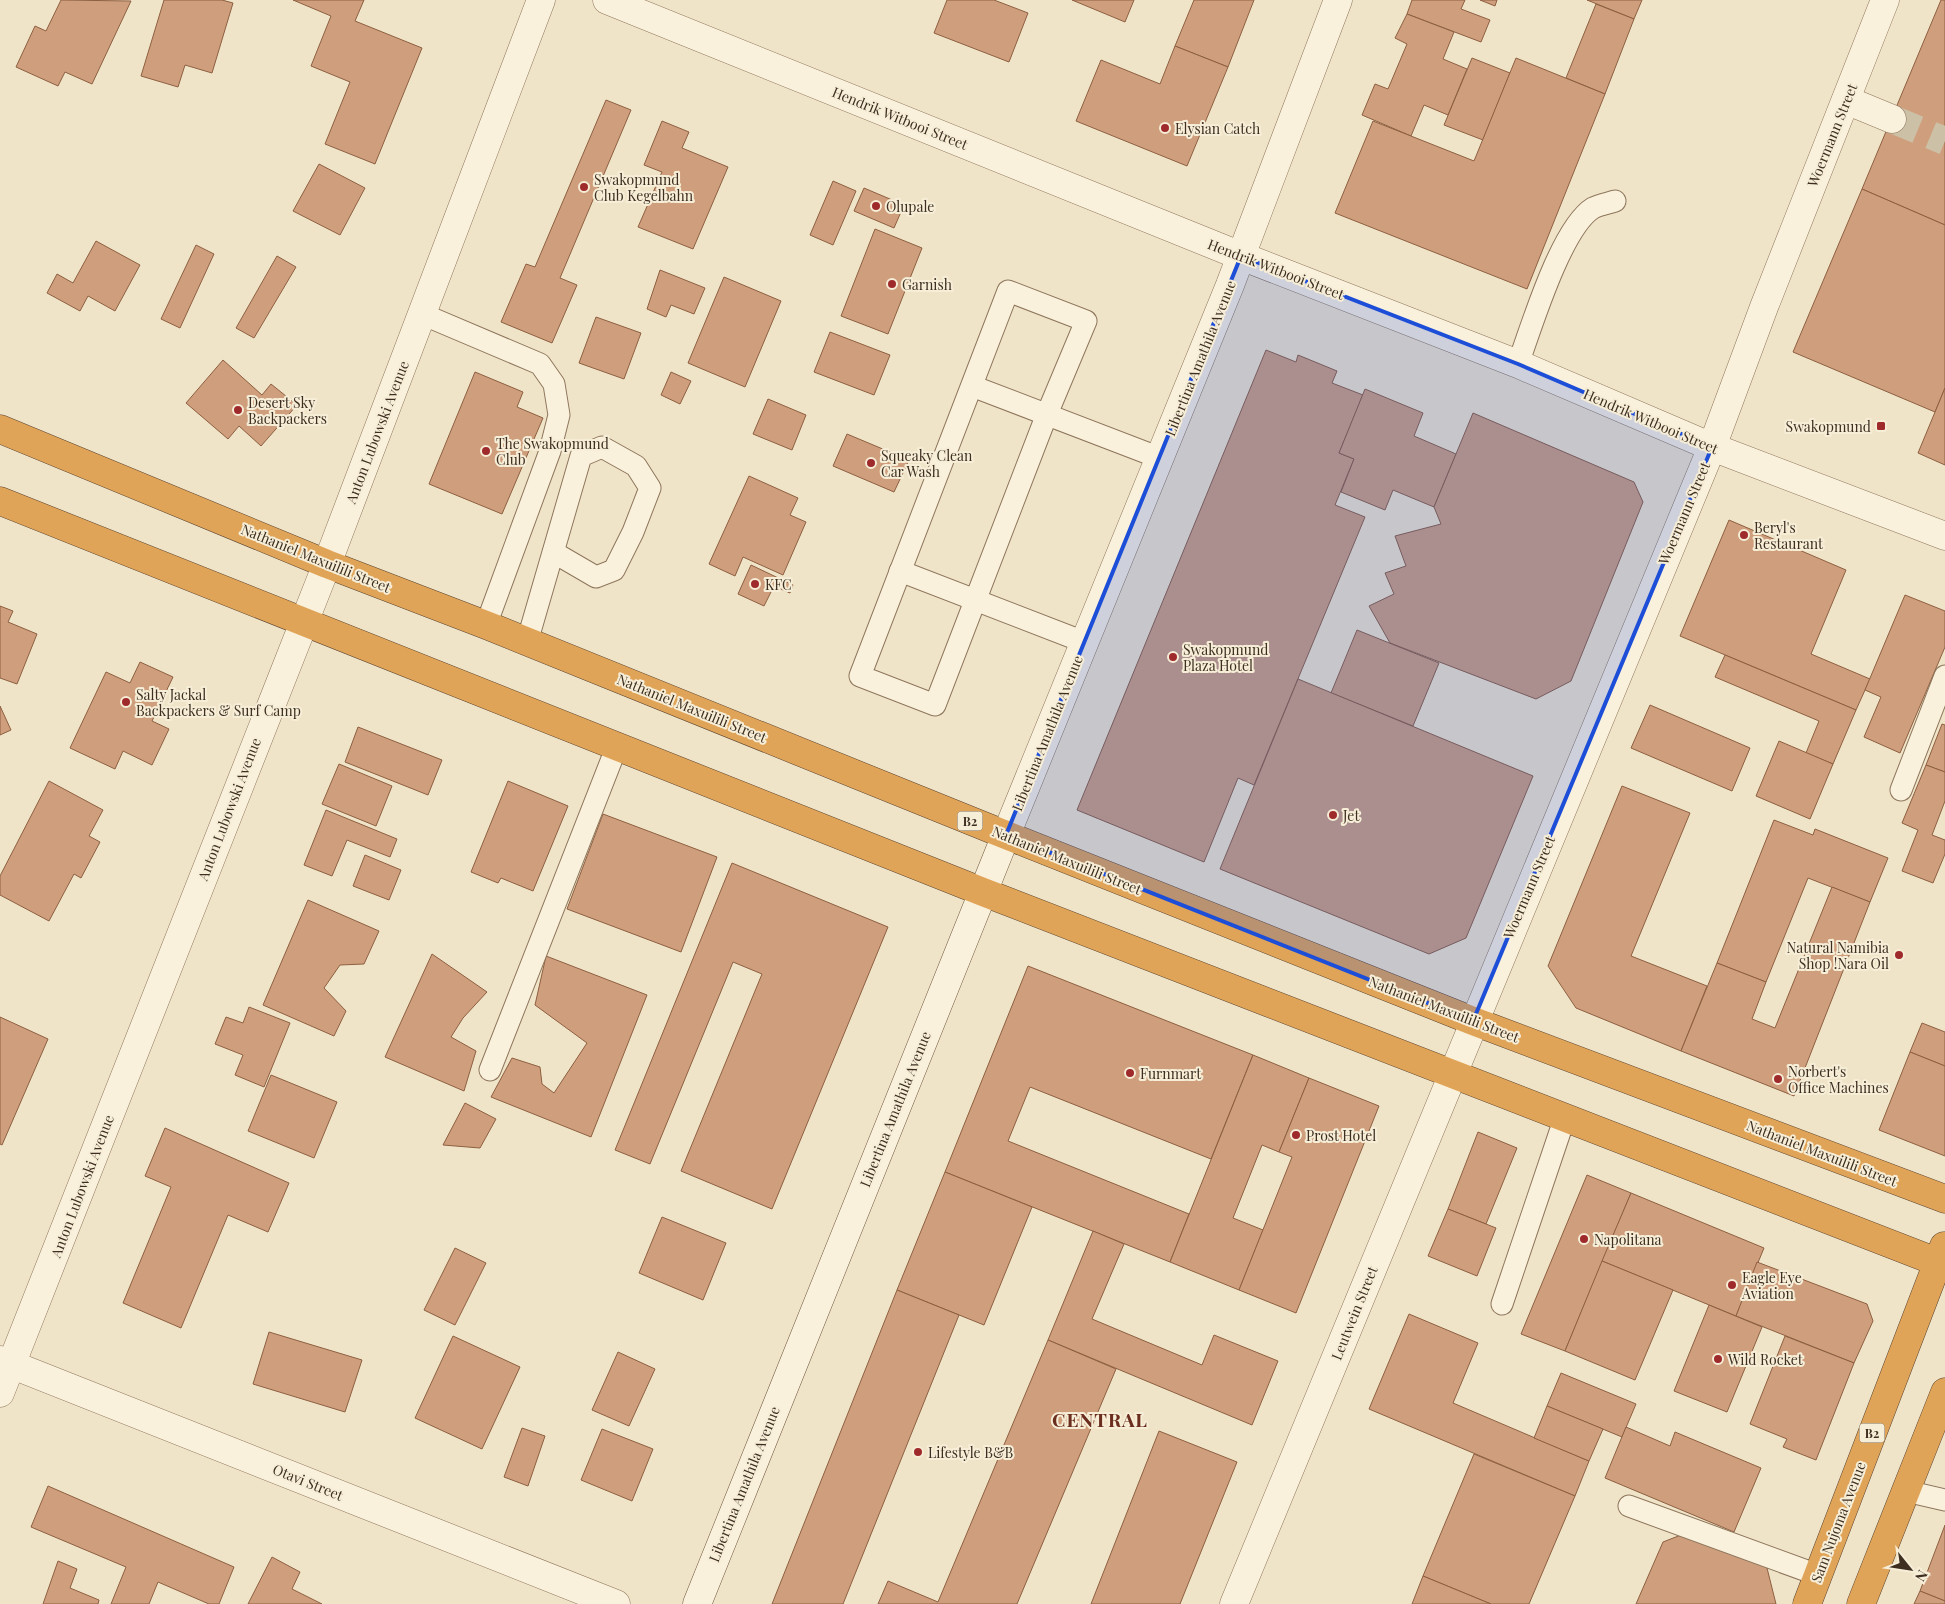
<svg xmlns="http://www.w3.org/2000/svg" width="1945" height="1604" font-family="'Playfair Display',serif">
	<style>
		.building { fill: #cf9f7d; stroke: #8d5f41 }
		.lines { fill: none; stroke-linecap: round; stroke-linejoin: round }
		.street-tunnel { stroke: #ccc0a6; stroke-width: 28; stroke-dasharray: 28 14; stroke-linecap: butt }
		.lane-casing { stroke: #8d765c; stroke-width: 23 }
		.street-casing { stroke: #8d765c; stroke-width: 29 }
		.secondary-casing { stroke: #6f573f; stroke-width: 29 }
		.highway-casing { stroke: #5b4430; stroke-width: 29 }
		.lane { stroke: #faf1dc; stroke-width: 21 }
		.street { stroke: #faf1dc; stroke-width: 28 }
		.secondary { stroke: #faf1dc; stroke-width: 28 }
		.highway { stroke: #e0a458; stroke-width: 28 }
		.marked { fill: #1d4ed8; fill-opacity: 0.2; stroke: #1d4ed8; stroke-width: 4; stroke-linejoin: round }
		.poi-dot { fill: #9e2a2b; stroke: #f7eed8; stroke-width: 2 }
		.labels { text-anchor: middle; dominant-baseline: central; stroke-width: 4; stroke-linejoin: round; paint-order: stroke }
		.shield { fill: #f7eed8; stroke: #756857; stroke-width: 1 }
		.shield-label { font-size: 12px; font-weight: bold; fill: #3d2e20 }
		.street-label { font-size: 14px; fill: #3d2e20; stroke: #f7eed8 }
		.poi-label { font-size: 14px; fill: #3d2e20; stroke: #f7eed8; text-anchor: start }
		.district-label { font-size: 19px; font-weight: bold; letter-spacing: 1px; fill: #6b2e1e; stroke: #f7eed8 }
	</style>
	<rect width="100%" height="100%" fill="#f0e4c8"/>
	<g class="building">
		<polygon points="61,0 131,1 92,84 65,72 58,86 16,67 35,26 46,31"/>
		<polygon points="164,0 222,0 233,3 212,73 185,65 178,87 141,76"/>
		<polygon points="293,0 364,0 355,21 422,48 375,164 325,144 350,82 311,66 331,16"/>
		<polygon points="947,0 994,0 1028,13 1009,62 934,33"/>
		<polygon points="1072,0 1134,0 1125,22"/>
		<polygon points="1194,0 1254,0 1228,67 1175,46"/>
		<polygon points="1412,0 1465,0 1461,9 1490,20 1481,42 1407,14"/>
		<polygon points="1480,0 1497,0 1495,6"/>
		<polygon points="1587,0 1642,0 1634,19"/>
		<polygon points="1941,0 1945,0 1945,225 1862,189"/>
		<polygon points="1596,4 1634,19 1605,94 1566,78"/>
		<polygon points="1407,14 1454,32 1443,59 1467,69 1448,115 1424,105 1411,136 1362,115 1375,84 1388,89 1407,44 1395,38"/>
		<polygon points="1175,46 1228,67 1187,166 1076,121 1101,60 1160,84"/>
		<polygon points="1472,58 1510,73 1483,140 1444,125"/>
		<polygon points="1516,58 1605,94 1527,289 1335,213 1373,121 1474,161"/>
		<polygon points="606,100 631,110 560,278 577,285 552,343 501,322 526,264 535,267"/>
		<polygon points="662,121 689,132 682,148 728,167 693,249 638,227 662,172 644,165"/>
		<polygon points="319,164 365,188 340,235 293,211"/>
		<polygon points="833,181 856,191 833,245 810,235"/>
		<polygon points="864,188 904,205 894,228 854,211"/>
		<polygon points="1862,189 1945,225 1945,388 1935,412 1793,352"/>
		<polygon points="875,229 922,248 888,334 841,316"/>
		<polygon points="96,241 140,265 115,311 88,296 80,311 47,293 57,274 73,283"/>
		<polygon points="196,245 214,254 180,328 161,319"/>
		<polygon points="277,256 296,267 254,338 236,328"/>
		<polygon points="660,270 705,288 694,314 671,305 666,317 647,309"/>
		<polygon points="724,277 781,301 745,387 688,363"/>
		<polygon points="596,317 641,333 624,379 579,363"/>
		<polygon points="830,332 890,355 874,395 814,372"/>
		<polygon points="1266,350 1296,362 1298,355 1337,371 1332,383 1363,395 1339,453 1354,459 1335,505 1365,517 1254,785 1238,778 1204,862 1077,810"/>
		<polygon points="223,360 262,395 271,384 297,405 261,446 239,426 228,439 186,403"/>
		<polygon points="475,372 523,392 517,407 543,418 502,514 429,484"/>
		<polygon points="671,372 691,381 680,404 661,395"/>
		<polygon points="1945,388 1945,465 1918,453"/>
		<polygon points="1365,389 1423,413 1414,436 1456,454 1434,507 1393,490 1385,510 1341,492 1354,459 1339,453"/>
		<polygon points="768,399 806,415 792,450 753,434"/>
		<polygon points="1473,413 1634,482 1643,502 1571,681 1536,699 1390,643 1369,606 1394,594 1385,573 1406,566 1395,536 1441,524 1434,507"/>
		<polygon points="847,434 909,460 894,492 833,466"/>
		<polygon points="749,476 798,498 790,515 806,522 783,575 743,557 735,576 709,564"/>
		<polygon points="1729,520 1846,570 1811,654 1870,679 1856,710 1680,636"/>
		<polygon points="751,565 793,585 790,593 774,586 764,606 738,594"/>
		<polygon points="1905,595 1945,611 1945,647 1900,753 1864,737 1881,697 1865,690"/>
		<polygon points="0,606 13,611 8,622 37,634 17,684 0,678"/>
		<polygon points="1357,630 1439,663 1413,726 1331,693"/>
		<polygon points="1725,655 1856,710 1833,764 1806,753 1819,721 1715,677"/>
		<polygon points="140,662 173,677 152,721 169,729 152,765 123,751 115,769 70,748 106,672 130,683"/>
		<polygon points="1298,679 1533,776 1466,938 1429,954 1220,869"/>
		<polygon points="1650,705 1750,748 1732,791 1631,748"/>
		<polygon points="0,706 11,730 0,735"/>
		<polygon points="1942,724 1945,725 1945,772 1926,765"/>
		<polygon points="358,727 442,760 428,795 345,762"/>
		<polygon points="1779,741 1833,764 1810,819 1756,796"/>
		<polygon points="339,764 392,786 376,826 322,804"/>
		<polygon points="1926,765 1945,772 1945,801 1932,835 1945,840 1945,854 1933,883 1902,871 1918,830 1902,823"/>
		<polygon points="49,781 103,810 89,836 100,842 81,878 74,874 49,921 0,895 0,876"/>
		<polygon points="508,781 568,806 533,891 501,878 498,883 471,872"/>
		<polygon points="1622,786 1690,813 1631,956 1707,986 1681,1051 1576,1008 1548,966"/>
		<polygon points="326,810 397,839 390,857 347,840 332,876 304,865"/>
		<polygon points="603,814 717,857 681,952 567,909"/>
		<polygon points="1774,820 1813,835 1815,829 1888,858 1870,902 1808,878 1766,982 1717,963"/>
		<polygon points="365,855 401,870 389,900 353,886"/>
		<polygon points="732,863 888,927 772,1209 681,1171 762,974 733,962 650,1164 615,1150"/>
		<polygon points="1832,887 1870,902 1794,1096 1681,1051 1717,963 1766,982 1752,1019 1775,1028"/>
		<polygon points="308,900 379,931 364,964 340,965 324,988 346,1011 334,1036 263,1005"/>
		<polygon points="432,954 487,992 463,1018 451,1037 476,1051 464,1091 385,1057"/>
		<polygon points="546,956 647,995 591,1137 491,1097 512,1058 540,1067 542,1084 554,1093 587,1043 535,1005"/>
		<polygon points="1028,966 1253,1055 1211,1159 1030,1087 1008,1141 1189,1214 1170,1262 945,1172"/>
		<polygon points="249,1007 290,1023 264,1087 235,1075 243,1055 215,1044 226,1017 243,1023"/>
		<polygon points="0,1017 48,1039 2,1145 0,1144"/>
		<polygon points="1922,1023 1945,1032 1945,1066 1910,1052"/>
		<polygon points="1910,1052 1945,1066 1945,1156 1879,1130"/>
		<polygon points="1253,1055 1309,1078 1279,1152 1262,1145 1233,1218 1263,1230 1239,1290 1170,1262"/>
		<polygon points="271,1075 337,1102 314,1158 248,1131"/>
		<polygon points="1309,1078 1379,1106 1296,1313 1239,1290 1292,1157 1279,1152"/>
		<polygon points="465,1103 496,1119 480,1148 443,1145"/>
		<polygon points="165,1128 289,1183 268,1232 228,1215 181,1328 123,1303 171,1187 145,1176"/>
		<polygon points="1478,1132 1517,1148 1486,1224 1448,1209"/>
		<polygon points="945,1172 1032,1207 984,1325 897,1290"/>
		<polygon points="1587,1175 1631,1193 1565,1351 1521,1334"/>
		<polygon points="1631,1193 1764,1248 1736,1316 1602,1261"/>
		<polygon points="1448,1209 1496,1228 1477,1276 1428,1256"/>
		<polygon points="662,1217 726,1243 703,1300 639,1273"/>
		<polygon points="1093,1231 1124,1244 1092,1319 1202,1365 1214,1335 1278,1361 1252,1425 1048,1340"/>
		<polygon points="455,1248 486,1263 455,1325 424,1310"/>
		<polygon points="1602,1261 1673,1290 1635,1380 1565,1351"/>
		<polygon points="1757,1262 1867,1304 1873,1321 1854,1363 1736,1316"/>
		<polygon points="897,1290 959,1315 843,1604 772,1604"/>
		<polygon points="1709,1305 1762,1327 1727,1412 1674,1391"/>
		<polygon points="1409,1314 1478,1343 1453,1403 1589,1461 1575,1496 1369,1409"/>
		<polygon points="269,1332 362,1360 345,1412 253,1384"/>
		<polygon points="453,1336 520,1367 482,1449 415,1418"/>
		<polygon points="1785,1336 1854,1363 1816,1460 1783,1447 1787,1439 1750,1424"/>
		<polygon points="1048,1340 1116,1369 1017,1604 878,1604 888,1581 938,1602"/>
		<polygon points="618,1352 655,1369 629,1426 592,1410"/>
		<polygon points="1561,1373 1636,1404 1622,1437 1547,1406"/>
		<polygon points="1547,1406 1603,1429 1589,1461 1534,1438"/>
		<polygon points="1626,1427 1670,1446 1675,1432 1761,1468 1734,1532 1605,1478"/>
		<polygon points="522,1428 545,1436 528,1486 504,1477"/>
		<polygon points="602,1429 653,1449 632,1501 581,1480"/>
		<polygon points="1159,1431 1237,1462 1180,1604 1091,1604"/>
		<polygon points="1474,1454 1575,1496 1529,1604 1491,1604 1423,1576"/>
		<polygon points="48,1486 234,1567 219,1604 209,1604 158,1582 149,1604 111,1604 126,1567 31,1527"/>
		<polygon points="1945,1525 1945,1601 1920,1591"/>
		<polygon points="1686,1533 1766,1564 1776,1604 1636,1604 1663,1542"/>
		<polygon points="272,1557 300,1572 292,1589 322,1604 248,1604"/>
		<polygon points="58,1561 77,1569 70,1588 99,1600 98,1604 43,1604"/>
		<polygon points="1423,1576 1491,1604 1412,1604"/>
		<polygon points="1920,1591 1945,1601 1945,1604 1914,1604"/>
	</g>
	<g class="lines">
		<polyline class="street-tunnel" points="1892,119 1945,141"/>
		<defs>
			<g id="lane">
				<polygon points="1008,291 1086,321 1047,414 935,705 860,676"/>
				<polyline points="422,314 540,364 554,384 559,415 550,451 486,625"/>
				<path d="M 1518,364 C 1531,328 1561,228 1593,208 C 1599,205 1609,203 1615,201"/>
				<polyline points="972,386 1160,458"/>
				<polyline points="900,571 1084,642"/>
				<polyline points="527,642 581,456 602,447 636,466 650,488 633,532 614,570 596,577 553,552"/>
				<polyline points="1901,790 1945,676"/>
				<polyline points="490,1070 617,746"/>
				<polyline points="1502,1304 1565,1117"/>
				<polyline points="1906,1491 1945,1500"/>
				<polyline points="1629,1506 1818,1575"/>
			</g>
			<g id="street">
				<polyline points="607,0 1241,256 1518,364 1712,447 1945,536"/>
				<polyline points="1846,100 1892,119"/>
				<polyline points="1006,835 1230,285 1338,0"/>
				<polyline points="0,1360 616,1604"/>
				<polyline points="0,1393 327,564 541,0"/>
				<polyline points="1234,1604 1712,447 1764,307 1885,0"/>
			</g>
			<polyline id="secondary" points="697,1604 1006,835"/>
			<g id="highway">
				<polyline points="0,429 327,564 486,625 1006,835 1473,1021 1945,1199"/>
				<polyline points="0,501 983,892 1945,1265"/>
				<polyline points="1807,1604 1944,1246"/>
				<polyline points="1861,1604 1945,1392"/>
			</g>
		</defs>
		<use href="#lane" class="lane-casing"/>
		<use href="#street" class="street-casing"/>
		<use href="#secondary" class="secondary-casing"/>
		<use href="#highway" class="highway-casing"/>
		<use href="#lane" class="lane"/>
		<use href="#street" class="street"/>
		<use href="#secondary" class="secondary"/>
		<use href="#highway" class="highway"/>
	</g>
	<path class="marked" d="M 1241,256 L 1518,364 L 1712,447 L 1473,1021 L 1006,835 Z"/>
	<g class="poi-dot">
		<circle cx="1165" cy="128" r="5"/>
		<circle cx="584" cy="187" r="5"/>
		<circle cx="876" cy="206" r="5"/>
		<circle cx="892" cy="284" r="5"/>
		<circle cx="238" cy="410" r="5"/>
		<rect x="1876" y="421" width="10" height="10" rx="2.5"/>
		<circle cx="486" cy="451" r="5"/>
		<circle cx="871" cy="463" r="5"/>
		<circle cx="1744" cy="535" r="5"/>
		<circle cx="755" cy="584" r="5"/>
		<circle cx="1173" cy="657" r="5"/>
		<circle cx="126" cy="702" r="5"/>
		<circle cx="1333" cy="815" r="5"/>
		<circle cx="1899" cy="955" r="5"/>
		<circle cx="1130" cy="1073" r="5"/>
		<circle cx="1778" cy="1079" r="5"/>
		<circle cx="1296" cy="1135" r="5"/>
		<circle cx="1584" cy="1239" r="5"/>
		<circle cx="1732" cy="1285" r="5"/>
		<circle cx="1718" cy="1359" r="5"/>
		<circle cx="918" cy="1452" r="5"/>
	</g>
	<g class="labels">
		<g class="shield">
			<rect x="957.5" y="811.5" width="25" height="19" rx="4"/>
			<rect x="1859.5" y="1423.5" width="25" height="19" rx="4"/>
		</g>
		<g class="shield-label">
			<text x="970" y="821">B2</text>
			<text x="1872" y="1433">B2</text>
		</g>
		<g class="street-label">
			<text transform="translate(900 118) rotate(22)">Hendrik Witbooi Street</text>
			<text transform="translate(1832 135) rotate(-68)">Woermann Street</text>
			<text transform="translate(1276 269) rotate(21)">Hendrik Witbooi Street</text>
			<text transform="translate(1200 358) rotate(-68)">Libertina Amathila Avenue</text>
			<text transform="translate(1651 421) rotate(23)">Hendrik Witbooi Street</text>
			<text transform="translate(377 432) rotate(-69)">Anton Lubowski Avenue</text>
			<text transform="translate(1684 513) rotate(-67)">Woermann Street</text>
			<text transform="translate(316 558) rotate(22)">Nathaniel Maxuilili Street</text>
			<text transform="translate(692 708) rotate(22)">Nathaniel Maxuilili Street</text>
			<text transform="translate(1047 733) rotate(-68)">Libertina Amathila Avenue</text>
			<text transform="translate(229 809) rotate(-69)">Anton Lubowski Avenue</text>
			<text transform="translate(1067 860) rotate(22)">Nathaniel Maxuilili Street</text>
			<text transform="translate(1529 887) rotate(-67)">Woermann Street</text>
			<text transform="translate(1444 1009) rotate(21)">Nathaniel Maxuilili Street</text>
			<text transform="translate(895 1109) rotate(-68)">Libertina Amathila Avenue</text>
			<text transform="translate(1822 1153) rotate(21)">Nathaniel Maxuilili Street</text>
			<text transform="translate(82 1186) rotate(-69)">Anton Lubowski Avenue</text>
			<text transform="translate(1354 1313) rotate(-68)">Leutwein Street</text>
			<text transform="translate(308 1482) rotate(22)">Otavi Street</text>
			<text transform="translate(744 1484) rotate(-68)">Libertina Amathila Avenue</text>
			<text transform="translate(1838 1522) rotate(-69)">Sam Nujoma Avenue</text>
		</g>
		<g class="poi-label">
			<text x="1175" y="128">Elysian Catch</text>
			<text x="594" y="179">Swakopmund<tspan x="594" dy="16">Club Kegelbahn</tspan></text>
			<text x="886" y="206">Olupale</text>
			<text x="902" y="284">Garnish</text>
			<text x="248" y="402">Desert Sky<tspan x="248" dy="16">Backpackers</tspan></text>
			<text x="1871" y="426" text-anchor="end">Swakopmund</text>
			<text x="496" y="443">The Swakopmund<tspan x="496" dy="16">Club</tspan></text>
			<text x="881" y="455">Squeaky Clean<tspan x="881" dy="16">Car Wash</tspan></text>
			<text x="1754" y="527">Beryl's<tspan x="1754" dy="16">Restaurant</tspan></text>
			<text x="765" y="584">KFC</text>
			<text x="1183" y="649">Swakopmund<tspan x="1183" dy="16">Plaza Hotel</tspan></text>
			<text x="136" y="694">Salty Jackal<tspan x="136" dy="16">Backpackers &amp; Surf Camp</tspan></text>
			<text x="1343" y="815">Jet</text>
			<text x="1889" y="947" text-anchor="end">Natural Namibia<tspan x="1889" dy="16">Shop !Nara Oil</tspan></text>
			<text x="1788" y="1071">Norbert's<tspan x="1788" dy="16">Office Machines</tspan></text>
			<text x="1140" y="1073">Furnmart</text>
			<text x="1306" y="1135">Prost Hotel</text>
			<text x="1594" y="1239">Napolitana</text>
			<text x="1742" y="1277">Eagle Eye<tspan x="1742" dy="16">Aviation</tspan></text>
			<text x="1728" y="1359">Wild Rocket</text>
			<text x="928" y="1452">Lifestyle B&amp;B</text>
		</g>
		<g class="district-label">
			<text x="1100" y="1419">CENTRAL</text>
		</g>
	</g>
	<g transform="translate(1910 1569) rotate(120)" stroke="#f7eed8" stroke-width="4" paint-order="stroke">
	<path d="M0-4L9 19L0 12L-9 19Z" fill="#3d2e20"/>
	<text y="-8" font-size="14" font-weight="bold" text-anchor="middle" fill="#3d2e20">N</text>
	</g>
</svg>
